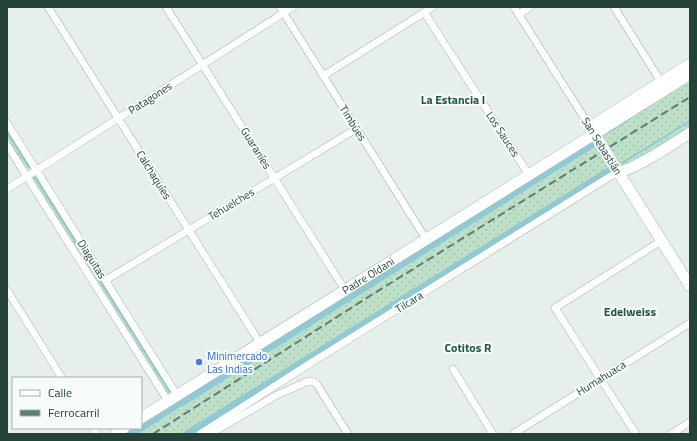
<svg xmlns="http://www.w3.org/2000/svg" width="697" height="441" font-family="'Titillium Web',sans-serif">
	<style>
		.grass { fill: url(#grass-dots) }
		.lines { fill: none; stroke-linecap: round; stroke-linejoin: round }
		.stream { stroke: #8ec9d4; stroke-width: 2 }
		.canal { stroke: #8ec9d4; stroke-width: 7 }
		.street-casing { stroke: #a8b8b2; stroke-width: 8 }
		.secondary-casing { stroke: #a4bbb3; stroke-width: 12 }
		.street { stroke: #fff; stroke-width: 7 }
		.secondary { stroke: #fff; stroke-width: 11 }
		.rail { stroke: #5f7d75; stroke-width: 2; stroke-dasharray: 8 4; stroke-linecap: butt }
		.shop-dot { fill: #3f7fe0; stroke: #f7fbf9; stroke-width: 1.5 }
		.labels { text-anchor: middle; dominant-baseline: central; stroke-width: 4; stroke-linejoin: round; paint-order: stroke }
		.street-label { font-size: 11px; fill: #24423a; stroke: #f7fbf9 }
		.shop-label { font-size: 11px; fill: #366cbe; stroke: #f7fbf9; text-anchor: start }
		.neighbourhood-label { font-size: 12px; font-weight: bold; fill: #1f5548; stroke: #f7fbf9 }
	</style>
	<defs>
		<pattern id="grass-dots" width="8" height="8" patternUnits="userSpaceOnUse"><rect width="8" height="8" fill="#bfe0c8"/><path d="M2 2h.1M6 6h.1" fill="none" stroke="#a4c1ad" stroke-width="1.8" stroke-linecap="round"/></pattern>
	</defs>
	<rect width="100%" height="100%" fill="#e6efeb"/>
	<g class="grass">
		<polygon points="690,74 690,133 611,176 200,434 115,434 124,428 141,428 141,418"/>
		<polygon points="7,126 32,169 31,170 26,168 7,138"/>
		<polygon points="35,175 37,175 172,392 169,395 33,179"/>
	</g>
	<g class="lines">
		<g class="stream">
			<polyline points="7,132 29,167"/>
			<polyline points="609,132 653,103"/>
			<polyline points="622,163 690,121"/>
			<polyline points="35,177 170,392"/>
		</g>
		<g class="canal">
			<polyline points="183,402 591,145"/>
			<polyline points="141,428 178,404"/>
			<polyline points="131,434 140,428"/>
			<polyline points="187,434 612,169"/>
		</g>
		<defs>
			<g id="street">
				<polyline points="48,7 260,343"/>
				<polyline points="166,7 345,290"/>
				<polyline points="280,7 426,239"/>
				<polyline points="514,7 590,127"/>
				<polyline points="614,7 663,85"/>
				<polyline points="424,12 529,175"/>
				<polyline points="519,14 530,7"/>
				<polyline points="323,76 433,7"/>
				<polyline points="7,123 177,395"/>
				<polyline points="7,145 168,401"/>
				<polyline points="7,189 293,7"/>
				<polyline points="106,280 356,129"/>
				<polyline points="7,290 62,378"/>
				<polyline points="453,369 493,434"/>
				<polyline points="93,428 97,434"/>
				<polyline points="200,434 306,366 611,176 619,173"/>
				<polyline points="210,434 277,395 306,382 312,381 316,383 348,434"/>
				<polyline points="513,434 690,323"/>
				<polyline points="636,434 555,308 661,241"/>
				<polyline points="671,434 690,422"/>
			</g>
			<g id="secondary">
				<polyline points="690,64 590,127 690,286"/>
				<path d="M 619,173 C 644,163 667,148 690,133"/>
				<path id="s1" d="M 141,418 L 690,74"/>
				<polyline points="115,434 124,428"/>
			</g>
		</defs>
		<use href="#street" class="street-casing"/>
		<use href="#secondary" class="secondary-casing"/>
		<use href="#street" class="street"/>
		<use href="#secondary" class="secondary"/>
		<polyline class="rail" points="153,434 373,294 690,97"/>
	</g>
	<circle class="shop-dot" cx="199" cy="362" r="4"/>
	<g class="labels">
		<g class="street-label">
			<text transform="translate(150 98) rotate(-33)">Patagones</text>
			<text transform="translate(353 123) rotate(58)">Timbúes</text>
			<text transform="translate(503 134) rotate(57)">Los Sauces</text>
			<text transform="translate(602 146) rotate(58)">San Sebastián</text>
			<text transform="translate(256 148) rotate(58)">Guaraníes</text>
			<text transform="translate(154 175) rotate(58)">Calchaquíes</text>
			<text transform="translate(231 204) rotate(-31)">Tehuelches</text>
			<text transform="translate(92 259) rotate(58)">Diaguitas</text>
			<text stroke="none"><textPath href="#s1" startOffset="268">Padre Oldani</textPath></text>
			<text transform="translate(409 302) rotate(-32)">Tilcara</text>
			<text transform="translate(601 378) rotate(-32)">Humahuaca</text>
		</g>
		<g class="shop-label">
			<text x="207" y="356">Minimercado<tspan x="207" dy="13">Las Indias</tspan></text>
		</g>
		<g class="neighbourhood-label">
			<text x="453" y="99">La Estancia I</text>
			<text x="630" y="311">Edelweiss</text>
			<text x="468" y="347">Cotitos R</text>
		</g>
	</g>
	<rect width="697" height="441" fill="none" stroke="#24423a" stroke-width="16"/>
	<rect x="12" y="377" width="130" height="52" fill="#f7fbf9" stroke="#a3b1ad"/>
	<rect x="20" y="390" width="20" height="6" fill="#ffffff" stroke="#a3b1ad"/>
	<text x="48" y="397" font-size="12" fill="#24423a">Calle</text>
	<rect x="20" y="410" width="20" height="6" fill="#5f7d75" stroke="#a3b1ad"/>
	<text x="48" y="417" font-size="12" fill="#24423a">Ferrocarril</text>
</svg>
